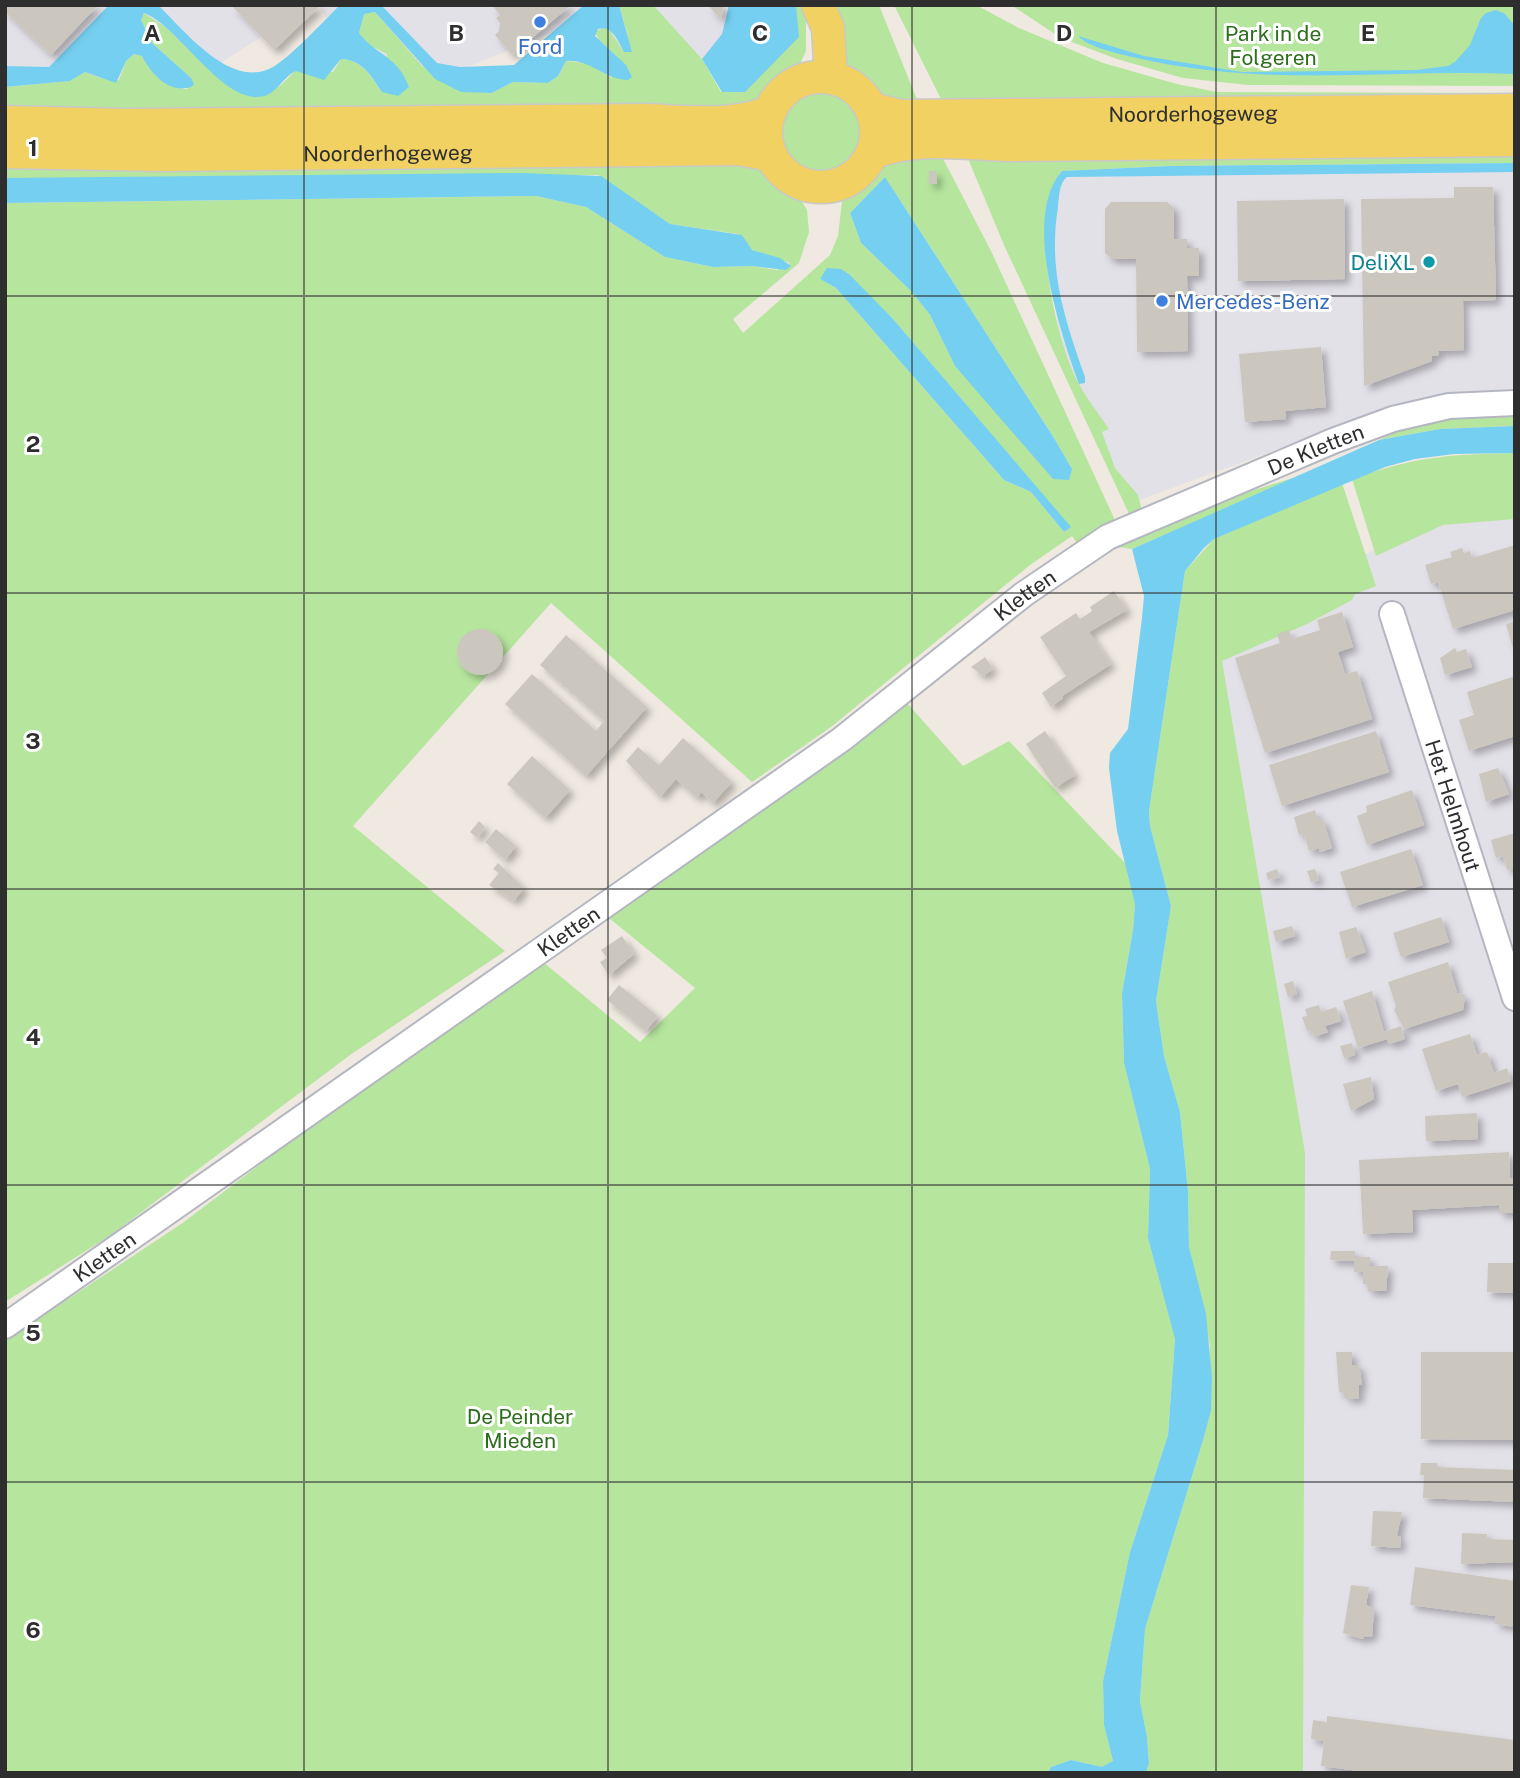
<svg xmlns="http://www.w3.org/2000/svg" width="1520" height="1778" font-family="'Public Sans',sans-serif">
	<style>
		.industrial { fill: #e3e1e8 }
		.green { fill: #b6e59e; fill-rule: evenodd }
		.water { fill: #75cff0 }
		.building { fill: #cbc7bf; filter: url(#shadow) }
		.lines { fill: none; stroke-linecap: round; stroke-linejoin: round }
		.minor-casing { stroke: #b4b7c1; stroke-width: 28 }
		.major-casing { stroke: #c9c9c9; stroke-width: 35 }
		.minor { stroke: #fff; stroke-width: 24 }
		.major { stroke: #f2d163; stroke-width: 32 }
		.grid { fill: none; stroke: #2e2e2e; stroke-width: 2; stroke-opacity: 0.55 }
		.shop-dot { fill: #3f7fe0; stroke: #fff; stroke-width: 2.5 }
		.culture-dot { fill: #0f9aa8; stroke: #fff; stroke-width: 2.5 }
		.labels { text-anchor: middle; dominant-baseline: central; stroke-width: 6; stroke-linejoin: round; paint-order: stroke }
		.park-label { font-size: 21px; fill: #2c6e1b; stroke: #fff }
		.shop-label { font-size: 21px; fill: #366cbe; stroke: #fff }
		.street-label { font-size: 21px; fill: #2e2e2e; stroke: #fff }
		.culture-label { font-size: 21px; fill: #0d838f; stroke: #fff; text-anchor: end }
		.grid-label { font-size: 23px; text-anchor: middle; font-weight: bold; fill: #2e2e2e; stroke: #fff; stroke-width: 6; stroke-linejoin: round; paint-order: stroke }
	</style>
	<defs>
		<filter id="shadow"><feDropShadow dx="5" dy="5" stdDeviation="3.5" flood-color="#0004"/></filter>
	</defs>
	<rect width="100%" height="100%" fill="#efe9e1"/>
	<g class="industrial">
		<polygon points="5,5 312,5 192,81 39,77 5,80"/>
		<polygon points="318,5 737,5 736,56 626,83 593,16 421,86 363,73"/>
		<polygon points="1515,160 1515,388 1463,393 1398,405 1134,502 1111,471 1061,354 1038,161"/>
		<polygon points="1515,496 1515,1773 1280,1773 1208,648 1442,509"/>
	</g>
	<g class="green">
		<path d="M 619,5 L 653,5 L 702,59 L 721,92 L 796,34 L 796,5 L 806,5 L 806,51 L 801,62 L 772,85 L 753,107 L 5,113 L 5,87 L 70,81 L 85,72 L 98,77 L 119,80 L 126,61 L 134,54 L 142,56 C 152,75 165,88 187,89 L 191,78 L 152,43 L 141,20 L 144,13 L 167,28 L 213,73 L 249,95 L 280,86 L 296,70 L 306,73 L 333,72 L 341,59 C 362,60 370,75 382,92 L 387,54 L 369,45 L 359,33 L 364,14 L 375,12 L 422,66 L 492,93 L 513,82 L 548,83 L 558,76 L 566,61 L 588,63 L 612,78 L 618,57 L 599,40 L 595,32 L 604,27 L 610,31 L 624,52 L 628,35 Z"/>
		<polygon points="831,5 879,5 920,107 880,98 869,84 842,63"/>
		<polygon points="894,5 976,5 1019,28 1103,63 1177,84 1217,92 1515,93 1515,100 945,107"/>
		<polygon points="1011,5 1515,5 1515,86 1248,85 1183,78 1117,59 1061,38"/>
		<circle cx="822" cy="132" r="41"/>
		<path d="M 938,149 L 991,251 L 1114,518 L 1113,526 L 1080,548 L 1072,536 L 1030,565 L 831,727 L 752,782 L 551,603 L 353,826 L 505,951 L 350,1055 L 111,1235 L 5,1302 L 5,203 L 536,196 L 586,207 L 665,257 L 713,267 L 752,266 L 777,270 L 790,263 L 752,250 L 738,234 L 670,224 L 598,175 L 31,179 L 5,178 L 5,162 L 745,157 L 764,166 L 777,183 L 800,198 L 807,210 L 809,232 L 799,263 L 733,319 L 743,333 L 830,255 L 838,236 L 842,202 L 868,180 L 880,165 ZM 885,177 L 1054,438 L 1072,469 L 955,366 L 930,315 L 912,292 L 861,243 L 850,213 ZM 841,269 L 893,319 L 1070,527 L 1064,532 L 1031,492 L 1004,480 L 836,288 L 820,279 Z"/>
		<path d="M 964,149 L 1515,149 L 1515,163 L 1170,166 L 1062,171 C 1027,210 1055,342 1079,384 C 1087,399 1099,414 1109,429 L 1102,432 L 1115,468 L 1138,495 L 1142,511 L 1130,516 L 1004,245 Z"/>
		<path d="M 1515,412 L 1515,426 L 1440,429 L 1379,440 C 1419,419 1470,416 1515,412 Z"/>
		<path d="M 1515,453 L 1515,519 L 1443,525 L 1376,556 L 1352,479 C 1414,457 1450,454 1515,453 Z"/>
		<polygon points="1299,476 1132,549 1113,546 1241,494"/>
		<polygon points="1342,483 1376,586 1355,594 1352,600 1307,624 1222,661 1305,1153 1303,1773 1146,1773 1149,1763 1147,1737 1140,1701 1145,1629 1204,1437 1211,1411 1210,1345 1189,1247 1188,1191 1180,1112 1164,1056 1156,1001 1171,906 1150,826 1149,811 1185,571 1214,539"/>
		<polygon points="907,703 963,766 1009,741 1127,865 1135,904 1133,930 1122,993 1124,1063 1150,1169 1148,1238 1175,1338 1168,1435 1130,1552 1103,1681 1104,1725 1113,1761 1109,1766 1102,1767 1071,1760 1051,1767 1048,1773 5,1773 5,1341 184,1222 317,1121 543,962 640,1042 695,988 609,918 819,771"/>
	</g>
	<g class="water">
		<path d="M 109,5 L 158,5 C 184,30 231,91 273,67 C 289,58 325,20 340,5 L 381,5 L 437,63 L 460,67 L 514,65 L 584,5 L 619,5 L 632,52 L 624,52 C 618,41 612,25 598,29 L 595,36 L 626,65 L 632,77 L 628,80 C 604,80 591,59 566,61 L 558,76 L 548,83 L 513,82 L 492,93 L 461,92 L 435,79 L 375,12 L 364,14 L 359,33 C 378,57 397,55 409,87 L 398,96 L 382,92 C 370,75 363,60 341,59 L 324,80 L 296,71 C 284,76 279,90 267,95 C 226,111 179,25 144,13 L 141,20 L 152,43 L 191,78 L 194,84 L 191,87 C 169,94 151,74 142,56 L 134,54 L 126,61 L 116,83 L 85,72 L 70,81 L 5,87 L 5,66 L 49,67 Z"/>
		<polygon points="729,5 796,5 799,37 745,92 722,92 702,59 722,34"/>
		<path d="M 1496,10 L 1505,14 L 1515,26 L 1515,74 C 1384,69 1267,88 1137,58 C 1119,54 1090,48 1078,36 L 1144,56 L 1242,72 L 1416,70 L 1448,66 L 1456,61 L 1470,45 L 1481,18 L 1486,13 Z"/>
		<path d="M 1515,163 L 1515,172 L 1067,177 C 1059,183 1059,197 1058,207 C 1048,270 1064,317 1085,377 L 1085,383 L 1079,384 C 1061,334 1021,217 1062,171 L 1170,166 Z"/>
		<polygon points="521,173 601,176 670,224 742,235 752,250 780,258 791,266 786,270 752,266 713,267 665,257 586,207 536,196 5,203 5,178"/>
		<polygon points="885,177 1054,438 1072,469 1069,480 1053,479 955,366 930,315 912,292 861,243 850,213"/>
		<polygon points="827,268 841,269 850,275 893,319 1071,527 1064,532 1031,492 1004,480 836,288 820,279"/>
		<polygon points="1515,426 1515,453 1454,454 1415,459 1385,467 1214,539 1204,548 1185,571 1149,811 1150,826 1171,906 1156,1001 1164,1056 1180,1112 1188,1191 1189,1247 1206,1314 1212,1377 1211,1411 1204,1437 1145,1629 1140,1701 1147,1737 1149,1763 1146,1773 1048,1773 1051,1767 1071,1760 1102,1767 1113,1761 1104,1725 1103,1681 1130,1552 1168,1435 1175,1339 1148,1238 1150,1169 1124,1063 1122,993 1133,930 1135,904 1117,831 1109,768 1110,753 1128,729 1142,618 1144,596 1132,549 1379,440 1440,429"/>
	</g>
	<g class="building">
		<polygon points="5,5 98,5 51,55 5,12"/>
		<polygon points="231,5 321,5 274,50"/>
		<polygon points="492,5 571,5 512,55 495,35 499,31 500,23 496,18 500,15"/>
		<polygon points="708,5 724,5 721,20"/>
		<polygon points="929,171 936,171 937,184 929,184"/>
		<polygon points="1454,187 1493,187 1496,300 1463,301 1464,350 1438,351 1439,355 1432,356 1432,361 1364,386 1361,199 1454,198"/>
		<polygon points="1344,199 1345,279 1238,281 1237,201"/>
		<polygon points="1111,202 1167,202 1174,208 1174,239 1187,239 1187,248 1199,248 1199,276 1187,276 1188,351 1137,352 1136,259 1112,259 1105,253 1105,209"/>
		<polygon points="1321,347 1326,407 1285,411 1286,419 1245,422 1239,354"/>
		<polygon points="1515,545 1515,610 1453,629 1438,582 1431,584 1425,565 1452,557 1450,552 1462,548 1464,553 1470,551 1472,558"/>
		<polygon points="1114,591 1127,610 1089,632 1111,664 1062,696 1063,698 1051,707 1042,693 1066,676 1040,637 1076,613 1080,619 1092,611 1090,607"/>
		<polygon points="1342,612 1353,647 1338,652 1345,674 1357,671 1372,719 1265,753 1235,658 1280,643 1277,634 1289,630 1292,639 1320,630 1317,620"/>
		<polygon points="1515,621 1515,652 1514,652 1506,624"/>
		<circle cx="480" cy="652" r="23"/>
		<polygon points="566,635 647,707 586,776 505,704 532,674 596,731 604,721 540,665"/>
		<polygon points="1455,648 1457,652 1466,649 1472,667 1445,675 1440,658"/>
		<polygon points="985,657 993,669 983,676 971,667"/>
		<polygon points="1515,676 1515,736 1469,751 1459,720 1474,715 1467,692"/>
		<polygon points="1045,731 1075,775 1055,788 1026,744"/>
		<polygon points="1376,731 1389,772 1282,806 1269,765"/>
		<polygon points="683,738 732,782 713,803 701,792 697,798 676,779 660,797 626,761 638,747 659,765"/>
		<polygon points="532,756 570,790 545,818 507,784"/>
		<polygon points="1498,768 1509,794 1486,802 1479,774"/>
		<polygon points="1412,790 1424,825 1367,845 1357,816 1367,812 1366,806"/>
		<polygon points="1315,810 1318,820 1323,819 1332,848 1320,852 1319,848 1309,851 1304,834 1299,835 1294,817"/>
		<polygon points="479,821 485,827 477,838 470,832"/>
		<polygon points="496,829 516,846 505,860 485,842"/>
		<polygon points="1515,833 1515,868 1507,870 1503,856 1496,858 1491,840"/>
		<polygon points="1411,849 1423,885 1352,907 1340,872"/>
		<polygon points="498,863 524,888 514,901 489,885 499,873 493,869"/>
		<polygon points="1277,869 1280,877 1268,880 1266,873"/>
		<polygon points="1315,869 1319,880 1311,882 1307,871"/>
		<polygon points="1441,917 1449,942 1401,957 1393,933"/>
		<polygon points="1292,926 1295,936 1276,942 1273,931"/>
		<polygon points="1356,927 1366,952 1346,959 1339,932"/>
		<polygon points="622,936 634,954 609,975 600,962 607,958 601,950"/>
		<polygon points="1448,962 1457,993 1465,995 1463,1010 1404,1029 1394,1010 1396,1006 1388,982"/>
		<polygon points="1293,981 1297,994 1288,997 1284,984"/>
		<polygon points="619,985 658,1016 646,1031 607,1000"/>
		<polygon points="1372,991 1384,1032 1401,1026 1405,1039 1389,1044 1387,1039 1358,1048 1343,1001"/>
		<polygon points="1319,1005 1321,1012 1336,1007 1341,1021 1325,1026 1328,1032 1314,1037 1311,1030 1307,1031 1302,1017 1307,1016 1305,1009"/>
		<polygon points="1470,1034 1477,1055 1487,1052 1494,1073 1507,1068 1511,1081 1462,1097 1458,1084 1436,1091 1422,1049"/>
		<polygon points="1352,1043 1355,1055 1344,1058 1340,1046"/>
		<polygon points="1371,1077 1374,1099 1351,1111 1343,1084"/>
		<polygon points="1477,1113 1478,1139 1426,1141 1425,1116"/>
		<polygon points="1509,1152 1510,1179 1515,1178 1515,1213 1499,1213 1499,1205 1412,1210 1413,1232 1363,1234 1359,1160"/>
		<polygon points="1331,1251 1355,1251 1355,1257 1370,1257 1370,1266 1388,1266 1386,1291 1368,1291 1368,1284 1363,1284 1363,1272 1354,1272 1354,1261 1330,1260"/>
		<polygon points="1488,1263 1515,1263 1515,1293 1487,1292"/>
		<polygon points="1336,1352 1352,1352 1352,1365 1359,1365 1362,1385 1359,1385 1359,1398 1346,1399 1346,1394 1339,1392"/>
		<polygon points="1421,1352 1515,1352 1515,1440 1421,1439"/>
		<polygon points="1421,1463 1437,1463 1437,1467 1515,1470 1515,1502 1423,1498 1424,1475 1420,1475"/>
		<polygon points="1373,1511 1402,1512 1397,1536 1401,1536 1400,1548 1371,1546"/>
		<polygon points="1462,1533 1487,1534 1487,1539 1515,1540 1515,1562 1461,1564"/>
		<polygon points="1415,1567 1515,1581 1515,1627 1495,1624 1496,1616 1410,1605"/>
		<polygon points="1351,1585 1369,1587 1366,1605 1374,1609 1372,1637 1364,1636 1363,1639 1343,1633"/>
		<polygon points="1327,1716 1515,1740 1515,1773 1375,1773 1321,1766 1324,1741 1311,1739 1313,1720 1327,1722"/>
	</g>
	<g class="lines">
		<defs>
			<g id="minor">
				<path id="s1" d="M 1392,614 L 1515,998"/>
				<path id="s2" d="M 5,1326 L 842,739 L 1024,594 L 1108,537 L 1333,441 L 1393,419 L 1449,406 L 1515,403"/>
			</g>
			<g id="major">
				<polyline points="818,5 828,28 831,78"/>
				<circle cx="821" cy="132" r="55"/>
				<path id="s3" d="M 872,109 L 901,116 L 1515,110"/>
				<path d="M 5,122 L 126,125 L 648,120 C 689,122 731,127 770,112"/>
				<path id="s4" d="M 5,152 L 162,155 L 739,149 L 771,155"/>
				<path d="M 872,153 C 914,136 963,143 1007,145 L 1515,140"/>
			</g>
		</defs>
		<use href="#minor" class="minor-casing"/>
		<use href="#major" class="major-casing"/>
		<use href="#minor" class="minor"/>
		<use href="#major" class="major"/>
	</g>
	<path class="grid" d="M 304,5 L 304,1773M 608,5 L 608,1773M 912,5 L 912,1773M 1216,5 L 1216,1773M 5,296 L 1515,296M 5,593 L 1515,593M 5,889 L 1515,889M 5,1185 L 1515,1185M 5,1482 L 1515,1482"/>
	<g class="shop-dot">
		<circle cx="540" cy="22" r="7"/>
		<circle cx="1162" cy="301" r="7"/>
	</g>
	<circle class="culture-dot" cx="1429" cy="262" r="7"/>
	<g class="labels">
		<g class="park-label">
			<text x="1273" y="33">Park in de<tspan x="1273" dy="24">Folgeren</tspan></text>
			<text x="520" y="1416">De Peinder<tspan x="520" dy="24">Mieden</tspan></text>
		</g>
		<g class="shop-label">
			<text x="540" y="46">Ford</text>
			<text x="1176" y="301" text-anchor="start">Mercedes-Benz</text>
		</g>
		<g class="street-label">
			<text stroke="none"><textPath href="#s3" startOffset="322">Noorderhogeweg</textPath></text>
			<text stroke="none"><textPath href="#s4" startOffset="383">Noorderhogeweg</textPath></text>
			<text stroke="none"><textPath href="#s2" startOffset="1582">De Kletten</textPath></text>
			<text stroke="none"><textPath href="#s2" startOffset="1255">Kletten</textPath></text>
			<text stroke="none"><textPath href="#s1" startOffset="201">Het Helmhout</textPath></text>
			<text stroke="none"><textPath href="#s2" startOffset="688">Kletten</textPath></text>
			<text stroke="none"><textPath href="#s2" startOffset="121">Kletten</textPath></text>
		</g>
		<g class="culture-label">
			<text x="1415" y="262">DeliXL</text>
		</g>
	</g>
	<g class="grid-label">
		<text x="152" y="41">A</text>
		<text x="456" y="41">B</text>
		<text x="760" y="41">C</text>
		<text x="1064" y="41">D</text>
		<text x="1368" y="41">E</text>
		<text x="33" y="156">1</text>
		<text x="33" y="452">2</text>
		<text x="33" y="749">3</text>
		<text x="33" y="1045">4</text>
		<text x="33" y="1341">5</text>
		<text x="33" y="1638">6</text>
	</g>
	<rect width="1520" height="1778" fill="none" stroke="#2e2e2e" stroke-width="14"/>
</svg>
